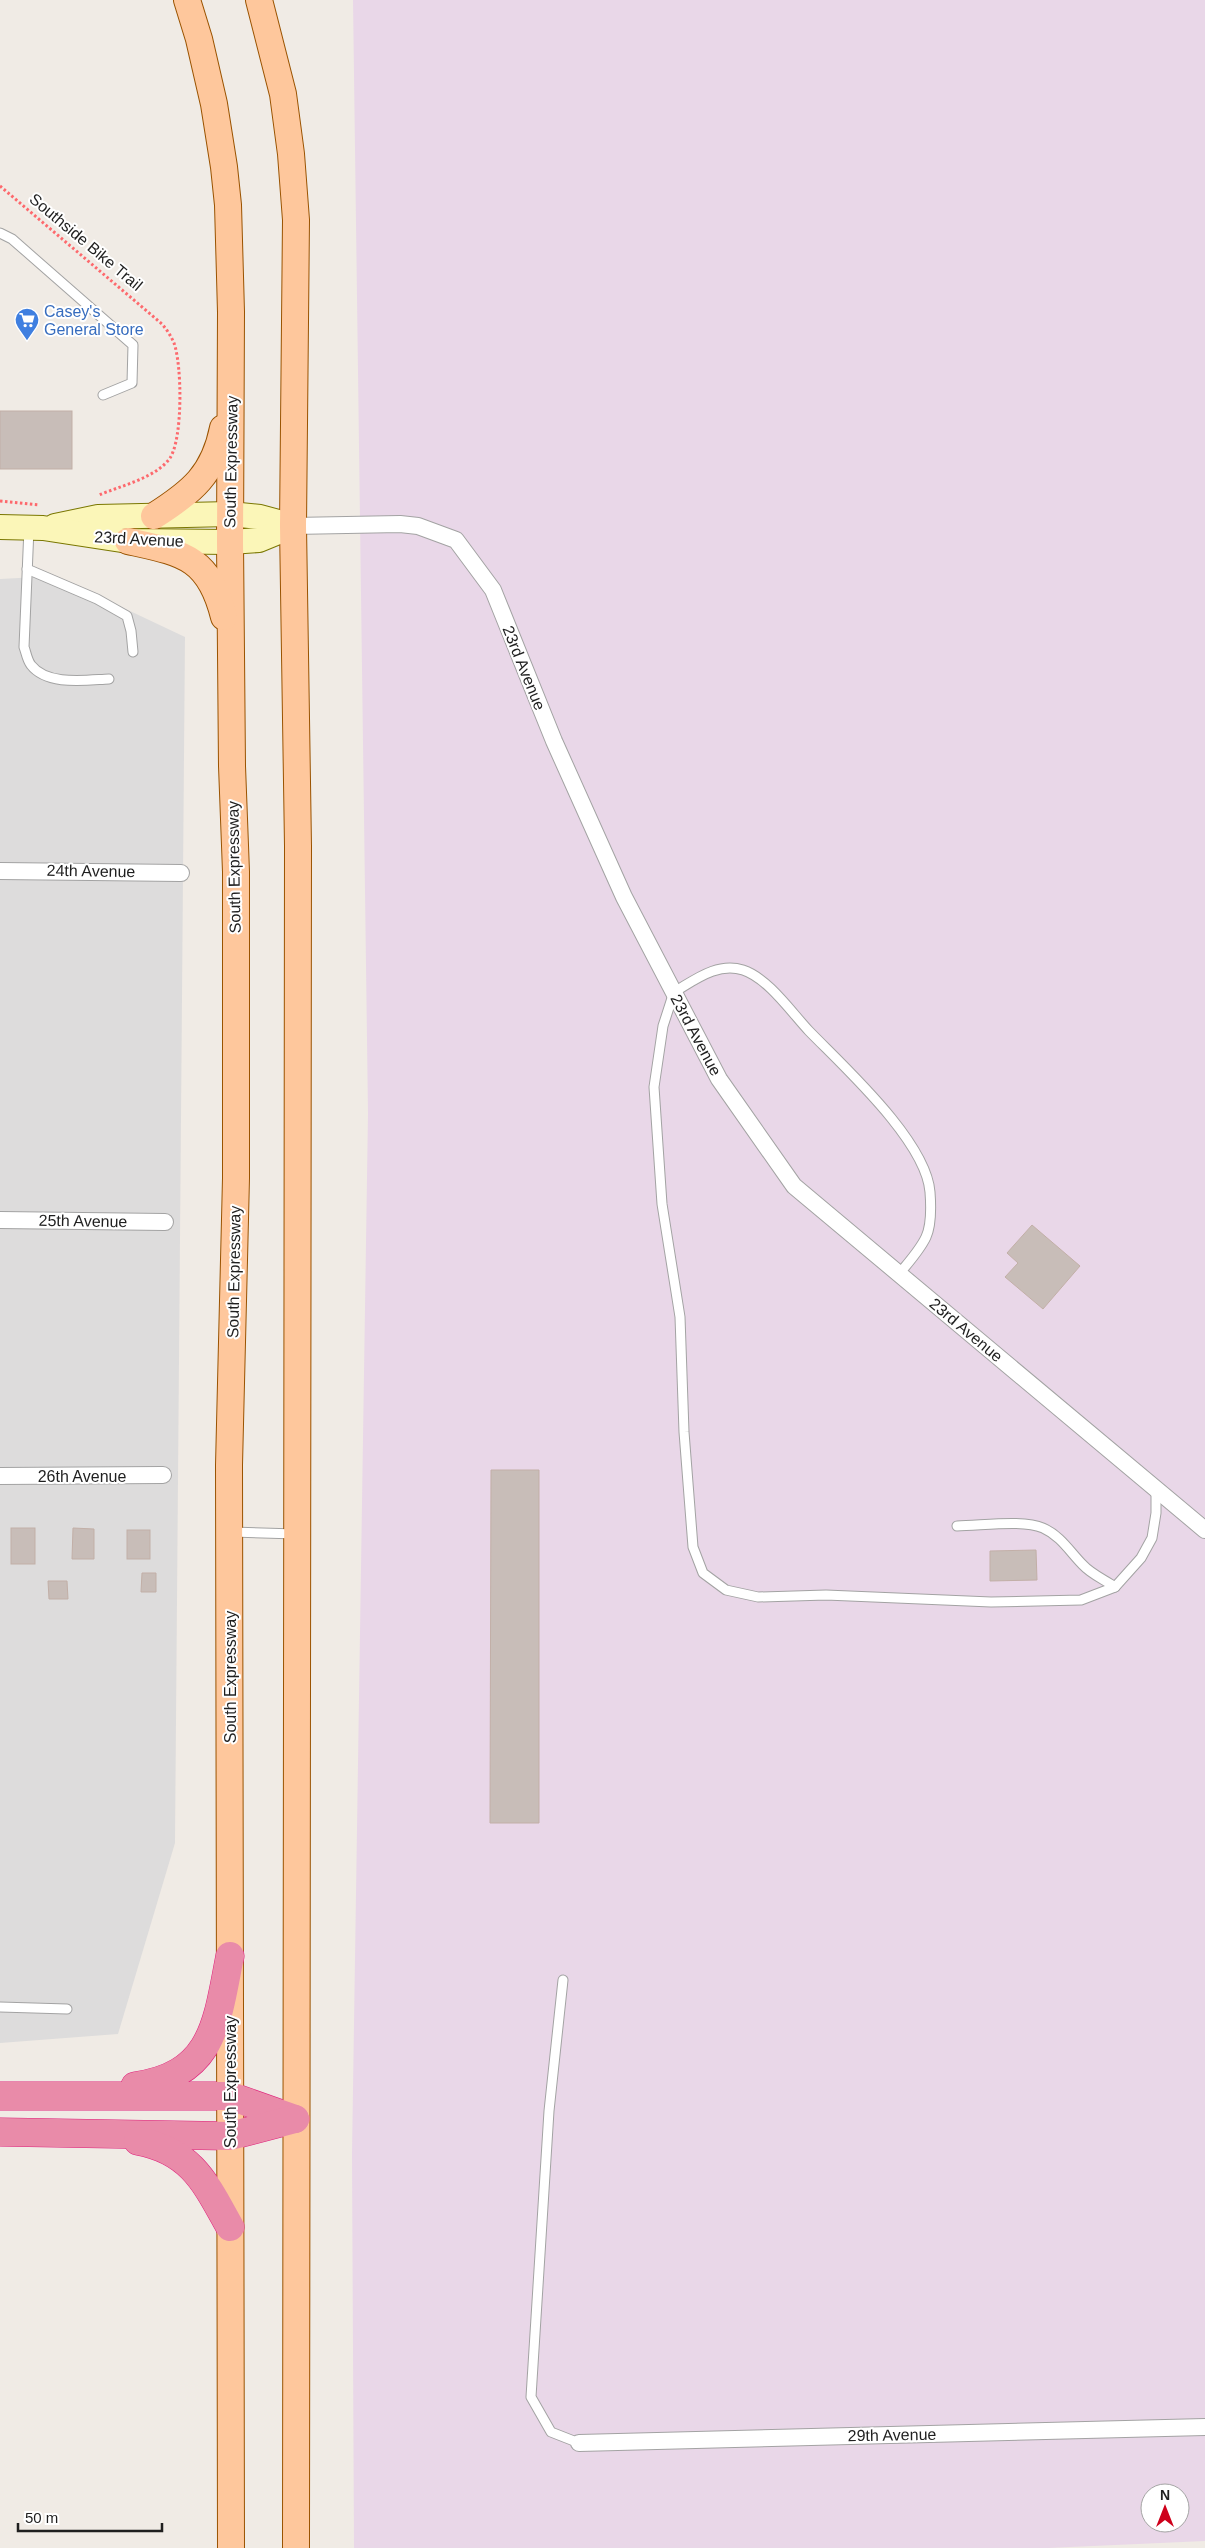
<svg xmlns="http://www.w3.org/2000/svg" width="1205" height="2548" font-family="Arial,sans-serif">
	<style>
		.residential { fill: #dddcdc }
		.industrial { fill: #e9d7e8; fill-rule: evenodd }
		.building { fill: #c8bdb8; stroke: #c2afa7 }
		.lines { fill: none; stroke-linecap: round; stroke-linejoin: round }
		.lane-casing { stroke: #a3a3a3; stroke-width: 11 }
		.street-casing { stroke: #a3a3a3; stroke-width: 18 }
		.secondary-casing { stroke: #7a7702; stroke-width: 26 }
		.primary-casing { stroke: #9a5300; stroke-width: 28 }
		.highway-casing { stroke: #df217b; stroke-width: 29 }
		.path { stroke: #fd696d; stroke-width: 3; stroke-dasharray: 2.5 2.5; stroke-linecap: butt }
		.lane { stroke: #fff; stroke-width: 9 }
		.street { stroke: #fff; stroke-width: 16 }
		.secondary { stroke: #fbf6b8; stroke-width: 24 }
		.primary { stroke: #fec79c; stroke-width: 26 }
		.highway { stroke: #e98ba9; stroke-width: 28 }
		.labels { text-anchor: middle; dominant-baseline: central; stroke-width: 4; stroke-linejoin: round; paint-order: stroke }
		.street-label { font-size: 16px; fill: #1f1f1f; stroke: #fff }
		.shop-label { font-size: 16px; fill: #366cbe; stroke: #fff; text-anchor: start }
	</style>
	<rect width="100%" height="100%" fill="#f0ebe5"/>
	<polygon class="residential" points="56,576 185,637 175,1843 118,2034 0,2043 0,579"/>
	<path class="industrial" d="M 353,0 L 1205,0 L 1205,2541 L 1048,2548 L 354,2548 L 352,2154 L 368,1113 ZM 1150,2493 L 1180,2493 L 1180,2523 L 1150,2523 Z"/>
	<g class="building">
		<rect x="0" y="411" width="72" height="58"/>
		<polygon points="1032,1225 1080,1266 1043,1309 1005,1277 1018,1263 1007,1253"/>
		<polygon points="491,1470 539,1470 539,1823 490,1823"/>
		<rect x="11" y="1528" width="24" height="36"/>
		<polygon points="73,1528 94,1529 94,1559 72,1559"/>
		<rect x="127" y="1530" width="23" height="29"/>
		<polygon points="1036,1550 1037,1580 990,1581 990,1551"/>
		<polygon points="142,1573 156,1573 156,1592 141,1592"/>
		<polygon points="48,1581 67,1581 68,1599 49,1599"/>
	</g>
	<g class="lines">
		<defs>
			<g id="lane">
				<polyline points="0,233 12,239 133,345 132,383 103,395"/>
				<path d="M 29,528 L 24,647 C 26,652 27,660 31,665 C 47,686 86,680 109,679"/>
				<polyline points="27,569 97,599 127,616 131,631 133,652"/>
				<path d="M 899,1274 C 908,1263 920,1250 926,1237 C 931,1226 931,1205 930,1192 C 926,1141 844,1067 809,1031 C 792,1013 768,978 743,970 C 717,962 695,980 674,992 L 663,1026 L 654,1087 L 662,1204 L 680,1317 L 684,1432 L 693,1547 L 703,1573 L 726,1590 L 758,1597 L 826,1595 L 991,1602 L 1081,1600 L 1115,1587 L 1141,1558 L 1152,1538 L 1156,1513 L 1156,1489"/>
				<path d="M 957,1526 C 980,1526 1023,1519 1043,1528 C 1061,1536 1070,1552 1083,1565 C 1091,1574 1105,1580 1115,1587"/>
				<polyline points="232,1532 296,1534"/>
				<polyline points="563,1980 549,2111 531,2397 551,2432 579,2443"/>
				<polyline points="0,2007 67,2009"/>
			</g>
			<g id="street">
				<polyline points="293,526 400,524 418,526 456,540 493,590 554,741 624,897 719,1079 794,1186 1205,1530"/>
				<polyline points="0,871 181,873"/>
				<polyline points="0,1220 165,1222"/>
				<polyline points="0,1476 163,1475"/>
				<polyline points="579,2443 1205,2427"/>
			</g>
			<g id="secondary">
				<polyline points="55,526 98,517 230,514 260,517 293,526"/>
				<polyline points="0,527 43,528 128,541 230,542 259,540 293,526"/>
			</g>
			<g id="primary">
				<polyline points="187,0 199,39 214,104 224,167 228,205 231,312 230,542 232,766 236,872 236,1178 229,1465 231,2548"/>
				<polyline points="259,0 283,94 291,154 296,220 293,526 298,846 296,2548"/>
				<path d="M 154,516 C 192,492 214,474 223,428"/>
				<path d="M 128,541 C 182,553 209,556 224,617"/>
			</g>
			<g id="highway">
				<path d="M 135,2086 C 214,2075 217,2022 230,1956"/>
				<polyline points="0,2096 230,2096 295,2119"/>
				<polyline points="0,2132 230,2136 295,2119"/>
				<path d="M 138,2141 C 192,2151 206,2184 230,2227"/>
			</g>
		</defs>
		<use href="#lane" class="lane-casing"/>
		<use href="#street" class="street-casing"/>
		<use href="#secondary" class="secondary-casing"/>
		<use href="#primary" class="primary-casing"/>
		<use href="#highway" class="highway-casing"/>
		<g class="path">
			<path d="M 0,186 L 162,324 C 167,330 171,336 174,343 C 182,365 183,438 170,458 C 156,478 120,486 99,495"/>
			<polyline points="0,501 39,505"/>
		</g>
		<use href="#lane" class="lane"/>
		<use href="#street" class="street"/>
		<use href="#secondary" class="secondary"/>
		<use href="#primary" class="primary"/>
		<use href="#highway" class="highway"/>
	</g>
	<defs>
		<symbol id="supermarket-pin" viewBox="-11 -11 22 30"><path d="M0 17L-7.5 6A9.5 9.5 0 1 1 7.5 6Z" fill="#3f7fe0" stroke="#fff"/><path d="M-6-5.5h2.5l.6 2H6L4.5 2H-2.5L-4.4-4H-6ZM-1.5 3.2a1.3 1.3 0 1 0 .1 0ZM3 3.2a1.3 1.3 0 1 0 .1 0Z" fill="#fff"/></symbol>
	</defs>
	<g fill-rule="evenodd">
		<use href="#supermarket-pin" x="13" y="306" width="28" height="38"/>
	</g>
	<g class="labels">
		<g class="street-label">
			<text transform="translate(86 242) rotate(40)">Southside Bike Trail</text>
			<text transform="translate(231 462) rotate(-89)">South Expressway</text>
			<text transform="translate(139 539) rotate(3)">23rd Avenue</text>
			<text transform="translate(524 668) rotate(68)">23rd Avenue</text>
			<text transform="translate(234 867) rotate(-91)">South Expressway</text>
			<text transform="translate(91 871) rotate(1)">24th Avenue</text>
			<text transform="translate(696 1035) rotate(62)">23rd Avenue</text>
			<text transform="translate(83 1221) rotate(1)">25th Avenue</text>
			<text transform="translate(234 1272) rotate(-89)">South Expressway</text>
			<text transform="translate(966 1330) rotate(40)">23rd Avenue</text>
			<text x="82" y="1476">26th Avenue</text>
			<text transform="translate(230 1677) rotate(-90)">South Expressway</text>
			<text transform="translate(230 2082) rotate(-90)">South Expressway</text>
			<text transform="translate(892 2435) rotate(-1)">29th Avenue</text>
		</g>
		<g class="shop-label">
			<text x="44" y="311">Casey's<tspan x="44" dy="18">General Store</tspan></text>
		</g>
	</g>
	<g transform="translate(1165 2508)"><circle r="24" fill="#ffffff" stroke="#a5a5a5"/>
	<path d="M0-4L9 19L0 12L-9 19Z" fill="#ce001b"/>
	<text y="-8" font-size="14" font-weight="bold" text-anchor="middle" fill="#1f1f1f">N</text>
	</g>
	<path d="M18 2523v8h144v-8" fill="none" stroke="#1f1f1f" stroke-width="2.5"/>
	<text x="25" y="2523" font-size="15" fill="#1f1f1f" stroke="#ffffff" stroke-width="4" paint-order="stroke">50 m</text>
</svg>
